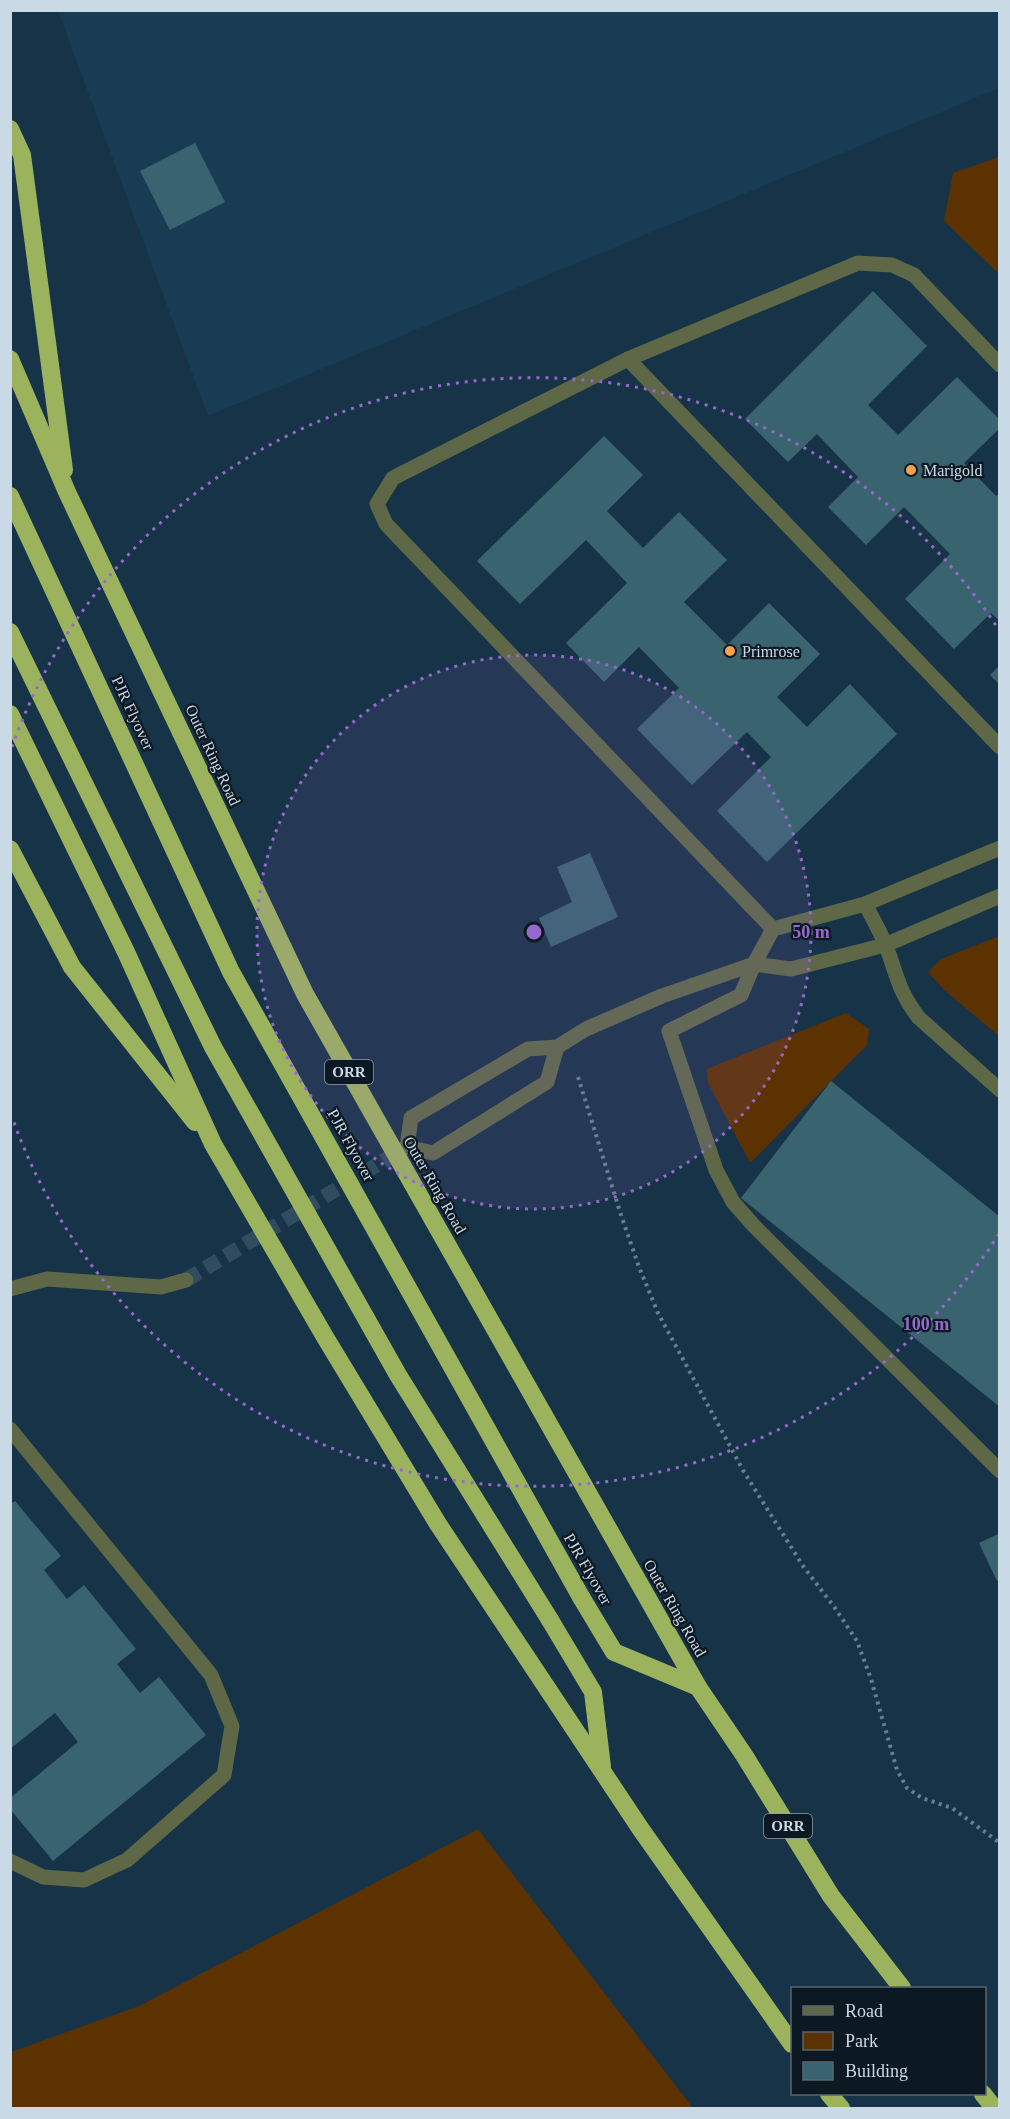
<svg xmlns="http://www.w3.org/2000/svg" width="1010" height="2119" font-family="Georgia,serif">
	<style>
		.built { fill: #193c55 }
		.green { fill: #5d3201 }
		.building { fill: #3a6370 }
		.lines { fill: none; stroke-linecap: round; stroke-linejoin: round }
		.minor-tunnel { stroke: #314c5f; stroke-width: 15; stroke-dasharray: 15 8; stroke-linecap: butt }
		.path { stroke: #677e8f; stroke-width: 4; stroke-dasharray: 3 4.5; stroke-linecap: butt }
		.service { stroke: #5e6846; stroke-width: 15 }
		.minor { stroke: #5e6846; stroke-width: 15 }
		.motorway { stroke: #9cb35e; stroke-width: 18 }
		.motorway-bridge { stroke: #9cb35e; stroke-width: 18 }
		.ring { fill: none; stroke: #9669cd; stroke-width: 3; stroke-dasharray: 3 6 }
		.poi-dot { fill: #f9a04c; stroke: #0d1922; stroke-width: 2 }
		.labels { text-anchor: middle; dominant-baseline: central; stroke-width: 4.5; stroke-linejoin: round; paint-order: stroke }
		.shield { fill: #0d1922; stroke: #919fab; stroke-width: 1.5 }
		.shield-label { font-size: 15px; font-weight: bold; fill: #c9d9e6 }
		.poi-label { font-size: 16px; fill: #c9d9e6; stroke: #0d1922; text-anchor: start }
		.street-label { font-size: 16px; fill: #c9d9e6; stroke: #0d1922 }
		.centre { fill: #9669cd; stroke: #0d1922; stroke-width: 3 }
		.ring-label { font-size: 18px; text-anchor: middle; font-weight: bold; fill: #9669cd; stroke: #0d1922; stroke-width: 4.5; stroke-linejoin: round; paint-order: stroke }
	</style>
	<rect width="100%" height="100%" fill="#163347"/>
	<polygon class="built" points="58,11 999,11 999,88 208,416"/>
	<g class="green">
		<polygon points="999,157 1000,157 999,274 944,221 953,173"/>
		<polygon points="999,936 999,1036 944,990 928,972 941,959"/>
		<polygon points="846,1013 869,1029 867,1045 750,1163 708,1083 707,1069"/>
		<polygon points="478,1829 693,2108 11,2108 11,2052 139,2006"/>
	</g>
	<g class="building">
		<polygon points="195,143 225,202 170,230 140,171"/>
		<polygon points="873,291 927,346 868,405 898,435 957,377 1000,420 1000,428 964,463 996,496 1000,493 1000,621 991,613 954,649 905,599 950,554 904,507 866,545 828,507 858,477 817,434 788,462 745,419"/>
		<polygon points="604,436 643,475 607,511 643,548 679,512 727,560 684,602 727,645 769,603 820,654 777,697 807,727 850,684 897,734 767,862 717,811 771,757 747,732 692,785 637,729 679,688 639,647 604,682 566,643 627,583 586,540 520,604 477,561"/>
		<polygon points="1000,665 1000,685 990,675"/>
		<polygon points="590,853 618,917 551,947 539,918 572,902 557,867"/>
		<polygon points="831,1081 1000,1217 1000,1407 741,1198"/>
		<polygon points="15,1501 61,1556 44,1570 67,1599 84,1585 136,1649 117,1664 140,1693 159,1677 206,1735 53,1861 10,1809 10,1798 78,1742 55,1713 10,1749 10,1504"/>
		<polygon points="1000,1533 1000,1580 997,1581 979,1543"/>
	</g>
	<g class="lines">
		<polyline class="minor-tunnel" points="186,1280 405,1148"/>
		<polyline class="path" points="578,1077 620,1212 639,1267 658,1313 744,1472 803,1566 835,1608 857,1641 871,1679 897,1770 907,1788 922,1798 952,1808 1000,1843"/>
		<g class="service">
			<polyline points="10,1289 47,1279 161,1287 186,1280"/>
			<polyline points="10,1429 211,1675 232,1726 224,1775 127,1860 84,1880 43,1877 10,1861"/>
		</g>
		<g class="minor">
			<polyline points="628,359 1000,747"/>
			<polyline points="1000,848 865,904 773,929 754,964 741,995 669,1031 716,1170 733,1202 754,1226 1000,1471"/>
			<path d="M 865,904 C 872,917 880,931 886,946 C 897,975 899,993 919,1018 L 1000,1090"/>
			<polyline points="773,929 386,524 377,504 393,478 628,359 858,263 892,265 914,275 1000,365"/>
			<polyline points="557,1047 547,1082 433,1153 407,1147 411,1118 528,1049 557,1047 586,1029 662,996 754,964 791,969 885,945 1000,896"/>
		</g>
		<g class="motorway">
			<polyline points="10,129 22,155 64,470"/>
			<polyline points="10,359 67,492 305,994 698,1687 744,1755 831,1896 902,1988"/>
			<polyline points="10,714 126,952 213,1144 325,1337 438,1524 640,1828 792,2044"/>
			<polyline points="10,849 72,967 195,1122"/>
			<polyline points="581,1597 614,1652 698,1687"/>
			<polyline points="550,1620 593,1692 602,1767"/>
			<polyline points="829,2094 841,2108"/>
			<polyline points="983,2094 994,2108"/>
		</g>
		<g class="motorway-bridge">
			<polyline points="10,496 231,972 581,1597"/>
			<polyline points="10,632 213,1047 398,1375 550,1620"/>
		</g>
	</g>
	<circle cx="534" cy="932" r="277" fill="#9669cd" fill-opacity=".12"/>
	<g class="ring">
		<circle cx="534" cy="932" r="277"/>
		<path d="M999 1234A554 554 0 0 1 12 1117M12 747A554 554 0 0 1 999 630"/>
	</g>
	<g class="poi-dot">
		<circle cx="911" cy="470" r="6"/>
		<circle cx="730" cy="651" r="6"/>
	</g>
	<g class="labels">
		<g class="shield">
			<rect x="325" y="1060" width="48" height="24" rx="4.5"/>
			<rect x="764" y="1814" width="48" height="24" rx="4.5"/>
		</g>
		<g class="shield-label">
			<text x="349" y="1072">ORR</text>
			<text x="788" y="1826">ORR</text>
		</g>
		<g class="poi-label">
			<text x="923" y="470">Marigold</text>
			<text x="742" y="651">Primrose</text>
		</g>
		<g class="street-label">
			<text transform="translate(133 713) rotate(65)">PJR Flyover</text>
			<text transform="translate(213 755) rotate(65)">Outer Ring Road</text>
			<text transform="translate(351 1145) rotate(61)">PJR Flyover</text>
			<text transform="translate(435 1185) rotate(60)">Outer Ring Road</text>
			<text transform="translate(588 1569) rotate(60)">PJR Flyover</text>
			<text transform="translate(675 1608) rotate(60)">Outer Ring Road</text>
		</g>
	</g>
	<circle cx="534" cy="932" r="9" class="centre"/>
	<g class="ring-label">
		<text x="811" y="938">50 m</text>
		<text x="926" y="1330">100 m</text>
	</g>
	<rect width="1010" height="2119" fill="none" stroke="#c9d9e6" stroke-width="24"/>
	<rect x="791" y="1987" width="195" height="108" fill="#0d1922" stroke="#586670" stroke-width="1.5"/>
	<rect x="803" y="2006" width="30" height="9" fill="#5e6846" stroke="#586670" stroke-width="1.5"/>
	<text x="845" y="2017" font-size="18" fill="#c9d9e6">Road</text>
	<rect x="803" y="2032" width="30" height="18" fill="#5d3201" stroke="#586670" stroke-width="1.5"/>
	<text x="845" y="2047" font-size="18" fill="#c9d9e6">Park</text>
	<rect x="803" y="2062" width="30" height="18" fill="#3a6370" stroke="#586670" stroke-width="1.5"/>
	<text x="845" y="2077" font-size="18" fill="#c9d9e6">Building</text>
</svg>
